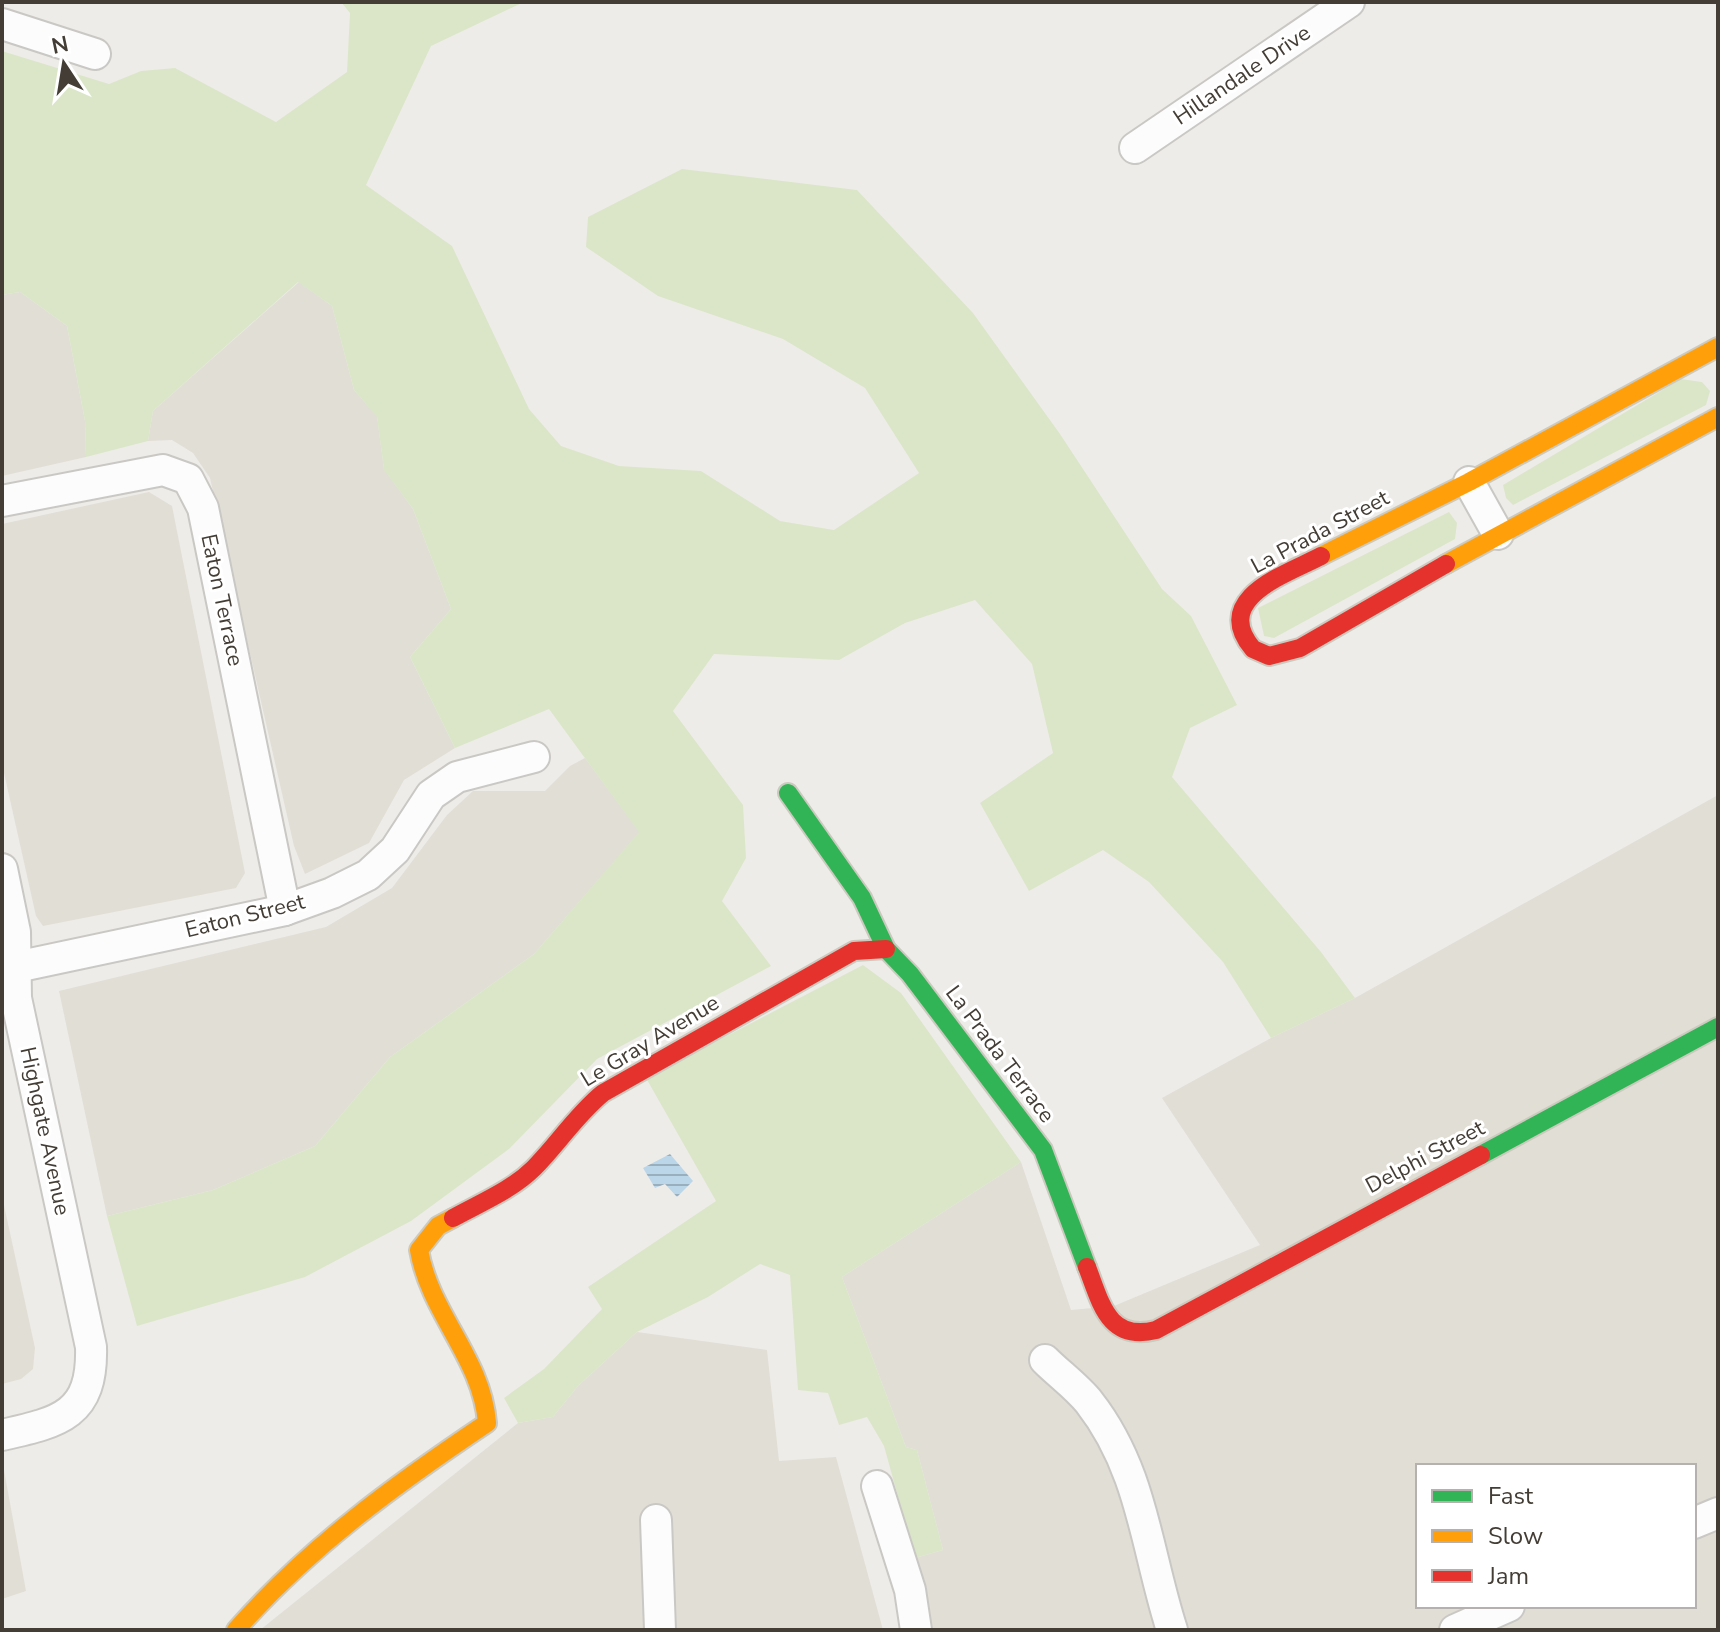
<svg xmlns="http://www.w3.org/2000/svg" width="1720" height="1632" font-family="'Nunito Sans',sans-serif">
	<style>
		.residential { fill: #e1ded5; fill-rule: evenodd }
		.green { fill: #dbe6c9 }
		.water { fill: url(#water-rules) }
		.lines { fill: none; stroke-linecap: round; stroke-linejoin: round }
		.street-casing { stroke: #cac8c4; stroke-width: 34 }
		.fast-casing { stroke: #ccc9bf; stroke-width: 22 }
		.slow-casing { stroke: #ccc9bf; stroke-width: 22 }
		.jam-casing { stroke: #ccc9bf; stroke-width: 22 }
		.street { stroke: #fcfcfc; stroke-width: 30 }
		.fast { stroke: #30b455; stroke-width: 18 }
		.slow { stroke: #ff9f0a; stroke-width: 18 }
		.jam { stroke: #e5322d; stroke-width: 18 }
		.labels { text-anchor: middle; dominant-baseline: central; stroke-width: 6; stroke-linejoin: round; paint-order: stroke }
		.street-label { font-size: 22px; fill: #433d35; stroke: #fff }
	</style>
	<defs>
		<pattern id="water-rules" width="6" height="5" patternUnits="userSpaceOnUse" patternTransform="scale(2)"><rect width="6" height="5" fill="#bbd6e9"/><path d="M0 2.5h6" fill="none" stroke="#9aafbe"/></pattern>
	</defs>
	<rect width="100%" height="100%" fill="#eeece8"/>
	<g class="residential">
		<polygon points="299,282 332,306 354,390 377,416 384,469 413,509 451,609 410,657 455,748 404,780 369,843 305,874 294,846 210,478 193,453 172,440 148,441 153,411"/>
		<polygon points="20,292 67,326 85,421 86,457 2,476 2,295"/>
		<polygon points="149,492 172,506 245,873 236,888 43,926 36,916 2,764 2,524"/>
		<polygon points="585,758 640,832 534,954 390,1057 315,1146 213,1190 107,1216 59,991 326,927 392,888 447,815 473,791 545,791 570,766"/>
		<path d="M 1718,795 L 1718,1630 L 922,1630 L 915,1558 L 943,1550 L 917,1450 L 906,1447 L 842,1277 L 1021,1162 L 1071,1310 L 1114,1306 L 1260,1245 L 1162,1098 L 1271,1038 L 1355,998 ZM 1418,1466 L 1694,1466 L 1694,1606 L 1418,1606 Z"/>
		<polygon points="2,1196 35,1348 33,1369 21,1379 2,1384"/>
		<polygon points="637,1332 767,1350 779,1461 836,1457 883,1630 260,1630 518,1423 553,1417 578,1386"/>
		<polygon points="2,1459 26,1591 2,1599"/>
	</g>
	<g class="green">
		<polygon points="341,2 524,2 431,46 366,185 452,246 529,409 561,446 619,466 701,471 780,521 834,530 919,473 865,388 783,339 658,296 586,247 588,217 682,169 857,190 973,313 1060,434 1162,589 1191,616 1237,705 1190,728 1172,777 1321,952 1355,998 1271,1038 1223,962 1149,882 1103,850 1029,891 980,803 1053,753 1032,664 975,600 905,623 839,660 714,654 673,711 743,805 746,858 722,901 771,966 597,1059 509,1149 411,1221 305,1277 137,1326 107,1216 213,1190 315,1146 390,1057 534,954 639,832 549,709 455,748 410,657 451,609 413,509 384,470 377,417 354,390 332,306 298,282 153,411 148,441 86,457 85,421 67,326 20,292 2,295 2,51 109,84 141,71 175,68 276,122 347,72 350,13"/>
		<polygon points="1681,379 1702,382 1710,391 1706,405 1513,505 1506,498 1503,485"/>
		<polygon points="1449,512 1457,523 1455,539 1274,638 1264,636 1258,608"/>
		<polygon points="863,965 901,993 1021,1162 842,1277 906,1447 917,1450 943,1550 915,1558 884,1446 867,1417 839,1425 828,1393 798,1390 790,1275 760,1264 708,1297 637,1332 578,1386 553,1417 518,1423 504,1398 544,1369 602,1309 588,1287 716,1201 646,1078"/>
	</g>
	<polygon class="water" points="670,1154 693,1181 677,1197 665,1184 655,1188 643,1168"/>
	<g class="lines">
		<defs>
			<g id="street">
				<polyline points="2,24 95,54"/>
				<polyline points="1135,148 1349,2"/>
				<polyline points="1469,482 1498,534"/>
				<polyline points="2,501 163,470 188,479 203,508 285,910"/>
				<path d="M 2,869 L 15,932 L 16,998 L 91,1347 C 93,1415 60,1422 2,1435"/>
				<polyline points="2,970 285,910 332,893 368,875 395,850 431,795 457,777 534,757"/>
				<path d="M 1045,1360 C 1059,1374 1077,1387 1089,1402 C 1143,1471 1146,1550 1172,1630"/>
				<polyline points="877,1486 910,1590 916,1630"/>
				<polyline points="656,1520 660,1630"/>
				<polyline points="1694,1523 1718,1513"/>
				<polyline points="1455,1630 1509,1606"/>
			</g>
			<g id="fast">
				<polyline points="788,793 862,898 886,949 910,974 1043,1150 1087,1267"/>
				<polyline points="1481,1155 1718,1027"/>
			</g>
			<g id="slow">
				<polyline points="1321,556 1469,482 1718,347"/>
				<polyline points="1446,564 1718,417"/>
				<path d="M 236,1630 C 309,1547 396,1484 487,1423 C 482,1358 430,1314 419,1250 L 438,1226 L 453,1218"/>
			</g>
			<g id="jam">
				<path d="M 1321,556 C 1287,574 1210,598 1253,649 L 1269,656 L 1300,648 L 1446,564"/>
				<path d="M 453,1218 C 480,1203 512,1190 534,1168 C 558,1144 576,1115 603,1093 L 854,951 L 886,949"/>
				<path d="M 1087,1267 C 1101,1303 1108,1342 1156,1330 L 1481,1155"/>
			</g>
		</defs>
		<use href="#street" class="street-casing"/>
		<use href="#fast" class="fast-casing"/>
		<use href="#slow" class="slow-casing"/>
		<use href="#jam" class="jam-casing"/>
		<use href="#street" class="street"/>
		<use href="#fast" class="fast"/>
		<use href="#slow" class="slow"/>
		<use href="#jam" class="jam"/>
	</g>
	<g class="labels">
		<g class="street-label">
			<text transform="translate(1242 75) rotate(-34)">Hillandale Drive</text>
			<text transform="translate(1320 532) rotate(-28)">La Prada Street</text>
			<text transform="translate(222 600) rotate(78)">Eaton Terrace</text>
			<text transform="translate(245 916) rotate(-14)">Eaton Street</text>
			<text transform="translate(650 1041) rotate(-31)">Le Gray Avenue</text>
			<text transform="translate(1000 1054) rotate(53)">La Prada Terrace</text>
			<text transform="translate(45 1131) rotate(78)">Highgate Avenue</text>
			<text transform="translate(1425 1157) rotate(-28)">Delphi Street</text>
		</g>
	</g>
	<rect width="1720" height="1632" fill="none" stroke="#433d35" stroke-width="8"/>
	<rect x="1416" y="1464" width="280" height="144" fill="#ffffff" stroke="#b4b1ae" stroke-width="2"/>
	<rect x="1432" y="1490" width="40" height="12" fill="#30b455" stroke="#b4b1ae" stroke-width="2"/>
	<text x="1488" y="1504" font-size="24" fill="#433d35">Fast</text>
	<rect x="1432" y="1530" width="40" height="12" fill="#ff9f0a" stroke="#b4b1ae" stroke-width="2"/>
	<text x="1488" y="1544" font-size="24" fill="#433d35">Slow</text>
	<rect x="1432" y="1570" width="40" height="12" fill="#e5322d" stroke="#b4b1ae" stroke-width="2"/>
	<text x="1488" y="1584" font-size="24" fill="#433d35">Jam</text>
	<g transform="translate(64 64) rotate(348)" stroke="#ffffff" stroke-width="6" paint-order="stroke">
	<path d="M0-6L14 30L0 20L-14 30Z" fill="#433d35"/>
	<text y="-12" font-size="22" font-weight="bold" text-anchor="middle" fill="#433d35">N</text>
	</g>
</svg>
